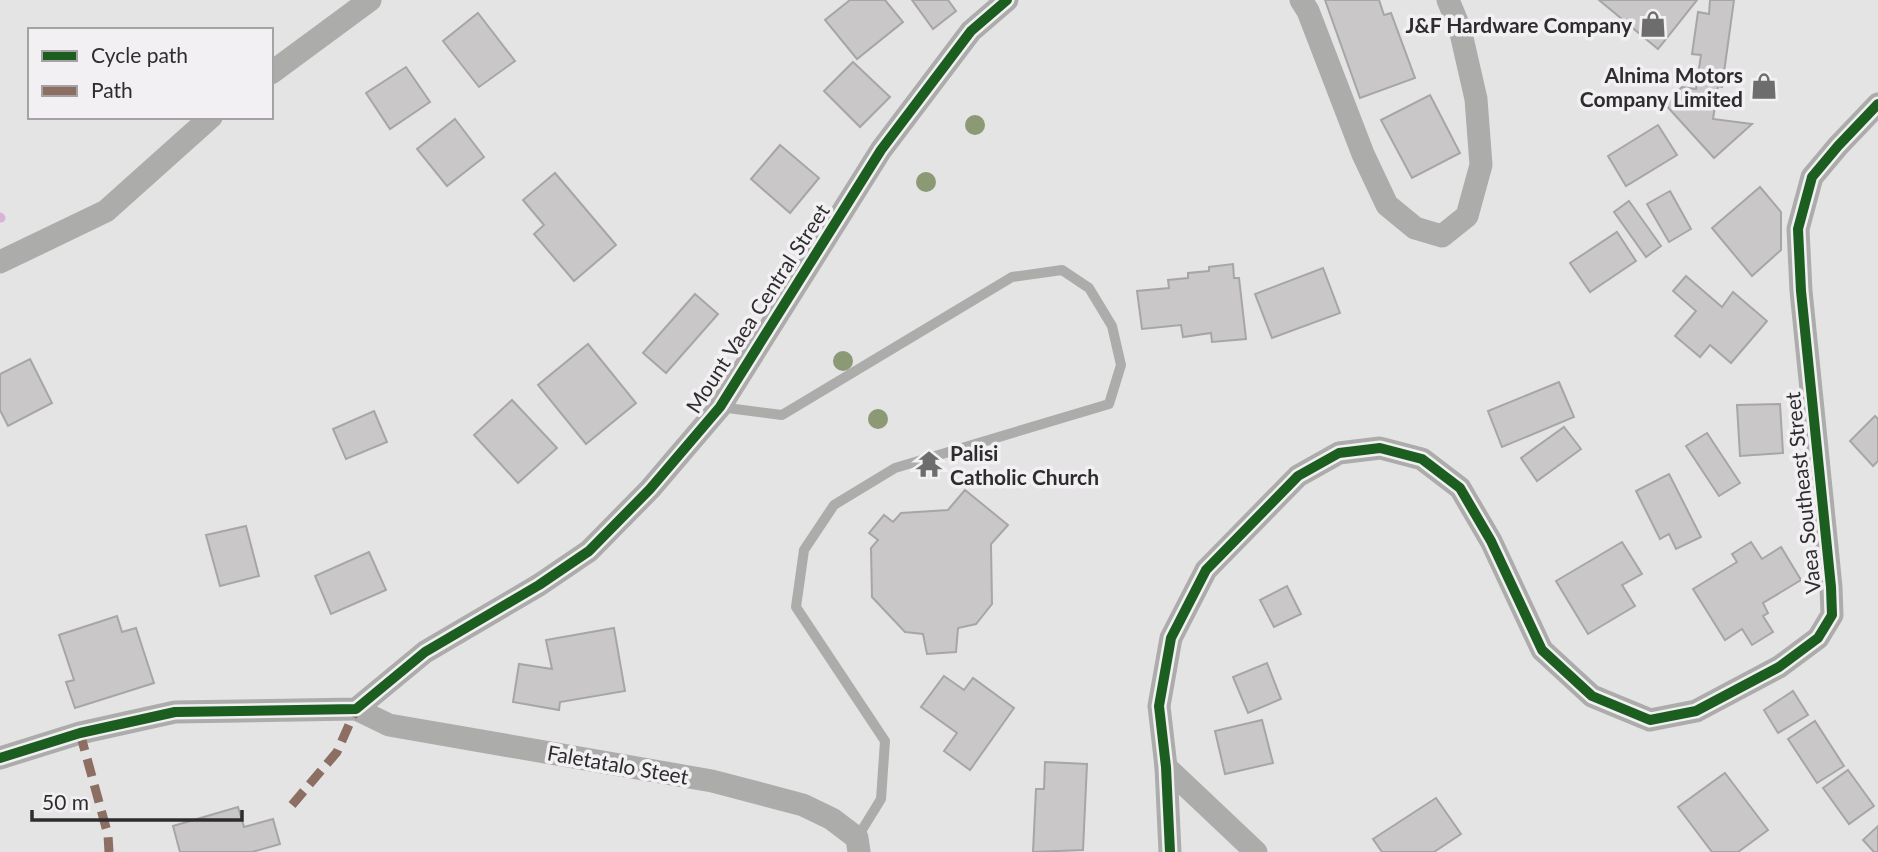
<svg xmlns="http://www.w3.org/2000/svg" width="1878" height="852" font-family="Lato,sans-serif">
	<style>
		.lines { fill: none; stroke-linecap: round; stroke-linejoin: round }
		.stream { stroke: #d9b2d6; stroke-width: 9 }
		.building { fill: #c9c7c8; stroke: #a7a6a7; stroke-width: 2 }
		.lane { stroke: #acacab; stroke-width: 10 }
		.street { stroke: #acacab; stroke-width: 23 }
		.quiet { stroke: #8d6e63; stroke-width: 9; stroke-dasharray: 18 9; stroke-linecap: butt }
		.cycleway-casing { stroke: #f3f0f3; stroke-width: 15 }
		.cycleway { stroke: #1b5e20; stroke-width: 10 }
		.tree { fill: #8b9974 }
		.labels { text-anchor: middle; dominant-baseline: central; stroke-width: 7; stroke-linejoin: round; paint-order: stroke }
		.poi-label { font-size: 21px; font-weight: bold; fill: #2e2d2e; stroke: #f3f0f3; text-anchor: end }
		.street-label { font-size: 21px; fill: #2e2d2e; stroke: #f3f0f3 }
	</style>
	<rect width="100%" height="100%" fill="#e5e4e5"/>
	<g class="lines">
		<polyline class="stream" points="0,217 1,218"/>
	</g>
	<g class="building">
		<polygon points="850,0 885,0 903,22 857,59 825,20"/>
		<polygon points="912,0 948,0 956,11 933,29"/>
		<polygon points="1325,0 1379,0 1384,15 1391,13 1415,78 1360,98"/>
		<polygon points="1599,0 1697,0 1658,49"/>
		<polygon points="1710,0 1734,0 1722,87 1718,86 1713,119 1752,124 1714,158 1664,103 1682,87 1696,89 1701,55 1692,54 1698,12 1709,14"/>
		<polygon points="478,13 515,61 479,87 443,41"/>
		<polygon points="853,62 890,97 860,127 824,91"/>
		<polygon points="406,67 430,102 390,129 366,93"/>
		<polygon points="1430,95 1460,153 1412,178 1381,120"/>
		<polygon points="455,119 484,157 447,186 417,149"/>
		<polygon points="1658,125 1677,155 1626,186 1608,156"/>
		<polygon points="780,145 819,178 790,213 751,179"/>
		<polygon points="555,173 616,245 574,281 534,234 544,225 523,200"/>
		<polygon points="1760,187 1781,212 1781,250 1752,276 1712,228"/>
		<polygon points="1670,191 1691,229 1669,242 1647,204"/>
		<polygon points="1629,201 1661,246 1646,257 1614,212"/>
		<polygon points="1617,232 1636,261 1590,292 1570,263"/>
		<polygon points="1233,264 1234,278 1239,278 1246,339 1212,342 1211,333 1183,337 1181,325 1142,329 1137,291 1169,288 1168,280 1188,278 1188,273 1209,271 1209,267"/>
		<polygon points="1323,268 1340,313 1272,338 1255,294"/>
		<polygon points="1686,276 1722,307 1733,292 1767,321 1731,363 1710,345 1700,357 1675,336 1696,311 1673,291"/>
		<polygon points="695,294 718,314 666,373 643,353"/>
		<polygon points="588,344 636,403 586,444 538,385"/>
		<polygon points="30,359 52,403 8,426 0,410 0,374"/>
		<polygon points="1559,382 1574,417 1502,447 1488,411"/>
		<polygon points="512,400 557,448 518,483 474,435"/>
		<polygon points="1780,404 1783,453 1740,456 1737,405"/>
		<polygon points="374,411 387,442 346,459 333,429"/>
		<polygon points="1875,416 1878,419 1878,461 1873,466 1850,441"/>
		<polygon points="1564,427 1581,449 1537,481 1521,458"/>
		<polygon points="1707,433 1740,483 1719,496 1686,446"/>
		<polygon points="1669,474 1701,537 1676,549 1669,534 1660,539 1636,491"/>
		<polygon points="965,490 1008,525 991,544 992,604 976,624 958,628 956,652 927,654 923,634 905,632 872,597 871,548 878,540 869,533 884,515 893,522 901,513 948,510"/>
		<polygon points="246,526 259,576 220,586 206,535"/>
		<polygon points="1622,542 1642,574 1622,585 1635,606 1588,634 1556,581"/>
		<polygon points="1751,542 1762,559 1781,547 1801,580 1763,603 1768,613 1763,616 1773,632 1752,645 1742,629 1725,640 1693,589 1737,562 1732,554"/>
		<polygon points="369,552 386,590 331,614 315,576"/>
		<polygon points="1287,586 1301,614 1274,627 1260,600"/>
		<polygon points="117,616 122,632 136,628 154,683 75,708 66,682 74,680 59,635"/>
		<polygon points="614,628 625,691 560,702 559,710 513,702 519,664 552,669 546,640"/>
		<polygon points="1267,663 1281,699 1248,713 1233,677"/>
		<polygon points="944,676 964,690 973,678 1014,708 970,770 944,751 957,733 921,707"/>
		<polygon points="1793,691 1808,715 1778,733 1764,710"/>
		<polygon points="1262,720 1273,763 1225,774 1215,731"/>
		<polygon points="1815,721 1844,766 1817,783 1788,739"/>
		<polygon points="1045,762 1087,764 1083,850 1033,852 1036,789 1044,789"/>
		<polygon points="1848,770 1874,806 1849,824 1823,788"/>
		<polygon points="1725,773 1768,830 1738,852 1712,852 1678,807"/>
		<polygon points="1436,798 1461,834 1434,852 1382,852 1373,839"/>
		<polygon points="238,807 244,827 273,819 280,844 252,852 180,852 173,826"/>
		<polygon points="1878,826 1878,852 1874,852 1863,840"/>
	</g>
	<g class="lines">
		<polyline class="lane" points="720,407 782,415 1012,277 1062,270 1089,288 1112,326 1121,365 1109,404 895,468 834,505 804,550 796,607 885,741 881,799 857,838"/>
		<g class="street">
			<polyline points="1301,0 1308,11 1363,154 1387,205 1415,228 1442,236 1467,216 1481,165 1476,99 1460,29 1448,0"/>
			<polyline points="271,73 370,0"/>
			<polyline points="0,262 106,211 211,117"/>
			<polyline points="356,709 389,725 712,781 803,805 832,819 857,838 859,852"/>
			<polyline points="0,758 80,733 175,712 356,709 425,652 539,585 589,551 650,489 720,407 881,150 971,31 1007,0"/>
			<polyline points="1166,767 1256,852"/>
			<polyline points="1170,852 1166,767 1159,706 1171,638 1206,570 1298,476 1339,453 1380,448 1422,459 1460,488 1491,541 1542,650 1592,696 1650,720 1696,711 1779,667 1818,638 1832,615 1831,587 1801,291 1798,229 1812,177 1838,146 1878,104"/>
		</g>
		<g class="quiet">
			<polyline points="80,733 108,835 109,852"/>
			<polyline points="292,805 337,752 356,709"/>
		</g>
		<defs>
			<g id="cycleway">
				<polyline points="0,758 80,733 175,712 356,709 425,652 539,585 589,551 650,489 720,407 881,150 971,31 1007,0"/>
				<polyline points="1170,852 1166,767 1159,706 1171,638 1206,570 1298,476 1339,453 1380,448 1422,459 1460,488 1491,541 1542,650 1592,696 1650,720 1696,711 1779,667 1818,638 1832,615 1831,587 1801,291 1798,229 1812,177 1838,146 1878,104"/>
			</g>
		</defs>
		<use href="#cycleway" class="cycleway-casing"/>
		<use href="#cycleway" class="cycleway"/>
	</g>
	<g class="tree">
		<circle cx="975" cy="125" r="10"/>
		<circle cx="926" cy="182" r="10"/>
		<circle cx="843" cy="361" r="10"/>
		<circle cx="878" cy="419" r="10"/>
	</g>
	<defs>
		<symbol id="shop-bare" viewBox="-9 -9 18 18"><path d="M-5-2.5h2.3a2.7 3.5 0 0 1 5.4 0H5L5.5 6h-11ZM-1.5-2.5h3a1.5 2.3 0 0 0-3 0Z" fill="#6e6d6e" stroke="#f3f0f3" stroke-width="2.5" paint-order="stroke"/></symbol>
		<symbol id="temple-bare" viewBox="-9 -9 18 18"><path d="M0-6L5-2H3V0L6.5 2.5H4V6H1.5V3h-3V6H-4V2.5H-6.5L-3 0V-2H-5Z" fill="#6e6d6e" stroke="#f3f0f3" stroke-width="2.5" paint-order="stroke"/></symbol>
	</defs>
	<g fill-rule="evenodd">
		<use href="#shop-bare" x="1634" y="5" width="38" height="38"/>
		<use href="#shop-bare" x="1745" y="67" width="38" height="38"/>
		<use href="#temple-bare" x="910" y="445" width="38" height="38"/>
	</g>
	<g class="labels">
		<g class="poi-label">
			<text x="1632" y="24">J&amp;F Hardware Company</text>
			<text x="1743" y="74">Alnima Motors<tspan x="1743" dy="24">Company Limited</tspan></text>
			<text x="950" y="452" text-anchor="start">Palisi<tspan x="950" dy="24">Catholic Church</tspan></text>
		</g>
		<g class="street-label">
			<text transform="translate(757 308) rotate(-57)">Mount Vaea Central Street</text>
			<text transform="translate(1802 493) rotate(-96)">Vaea Southeast Street</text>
			<text transform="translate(618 764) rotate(10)">Faletatalo Steet</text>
		</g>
	</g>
	<rect x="28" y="28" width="245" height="91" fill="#f3f0f3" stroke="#a4a2a4" stroke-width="2"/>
	<rect x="42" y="51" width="35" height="10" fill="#1b5e20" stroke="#a4a2a4" stroke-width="2"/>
	<text x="91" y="63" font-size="21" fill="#2e2d2e">Cycle path</text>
	<rect x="42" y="86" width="35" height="10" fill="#8d6e63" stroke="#a4a2a4" stroke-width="2"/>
	<text x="91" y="98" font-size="21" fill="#2e2d2e">Path</text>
	<path d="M32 810v10h210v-10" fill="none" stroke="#2e2d2e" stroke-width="3.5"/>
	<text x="42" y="810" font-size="21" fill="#2e2d2e" stroke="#f3f0f3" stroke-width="5" paint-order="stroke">50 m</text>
</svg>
